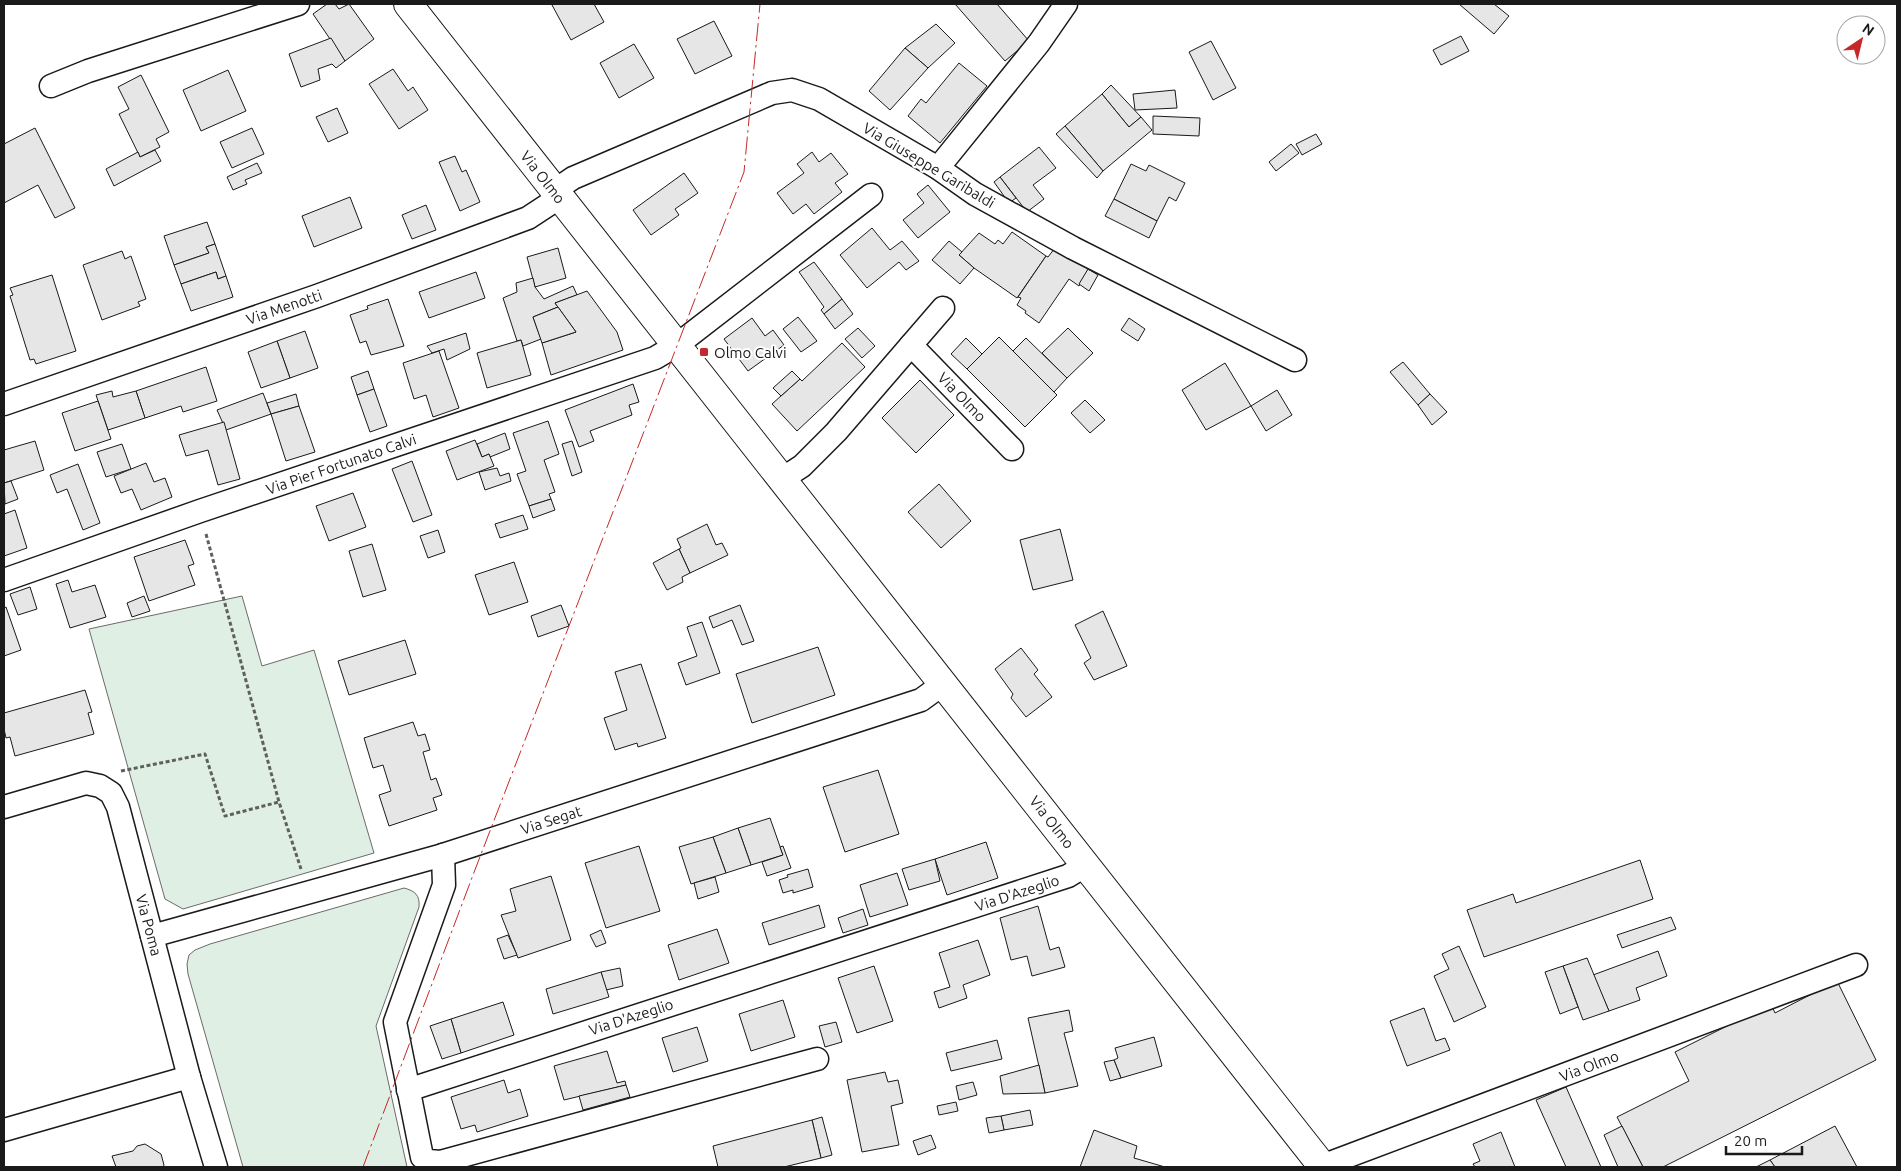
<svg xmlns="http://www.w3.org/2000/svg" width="1901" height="1171" font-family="Ubuntu,sans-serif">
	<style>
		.green { fill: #e0efe3; stroke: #6a6a6a }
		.building { fill: #e6e6e6; stroke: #1a1a1a }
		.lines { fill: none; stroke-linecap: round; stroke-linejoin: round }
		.minor-casing { stroke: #1a1a1a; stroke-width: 25 }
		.tertiary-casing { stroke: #1a1a1a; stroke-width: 30 }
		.path { stroke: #5f5f5f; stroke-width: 3; stroke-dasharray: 4 2.5; stroke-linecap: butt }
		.minor { stroke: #fff; stroke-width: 22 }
		.tertiary { stroke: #fff; stroke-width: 28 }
		.power { stroke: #c62828; stroke-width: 1; stroke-dasharray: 18 4 2.5 4; stroke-linecap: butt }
		.poi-dot { fill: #c62828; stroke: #fff; stroke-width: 2 }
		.labels { text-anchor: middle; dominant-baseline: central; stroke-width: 4; stroke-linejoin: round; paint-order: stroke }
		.street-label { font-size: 15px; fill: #1a1a1a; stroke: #fff }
		.poi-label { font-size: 15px; fill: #1a1a1a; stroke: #fff; text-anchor: start }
	</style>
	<rect width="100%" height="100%" fill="#fff"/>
	<g class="green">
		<polygon points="242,596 262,666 314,650 374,853 183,909 165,899 89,629"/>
		<path d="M 404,888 C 415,891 420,895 419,907 L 376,1026 L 407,1167 L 243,1167 L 188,974 L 187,964 L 189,955 L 195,950 L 210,944 Z"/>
	</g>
	<g class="building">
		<polygon points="327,4 335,4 339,9 349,4 374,39 345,61 313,14"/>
		<polygon points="554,4 594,4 604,22 571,40 552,5"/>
		<polygon points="955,4 997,4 1029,41 1005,61"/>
		<polygon points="1459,4 1494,4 1509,16 1494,34"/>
		<polygon points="714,21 732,56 695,74 677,39"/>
		<polygon points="936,24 955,43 928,68 905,48"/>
		<polygon points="1461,36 1469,51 1441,65 1433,50"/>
		<polygon points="331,38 345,61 336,68 332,64 318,69 320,80 301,87 289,54"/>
		<polygon points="1211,41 1236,88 1213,100 1189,52"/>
		<polygon points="634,44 654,78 619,98 600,63"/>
		<polygon points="905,48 928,68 890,110 869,91"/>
		<polygon points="959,63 987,86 940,143 908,116 921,99 926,103"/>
		<polygon points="393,69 408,91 413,87 428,110 399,129 369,84"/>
		<polygon points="228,70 246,111 201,131 183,90"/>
		<polygon points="141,75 169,132 156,139 160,147 140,157 119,114 129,109 118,87"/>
		<polygon points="1111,85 1141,117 1129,127 1102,94"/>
		<polygon points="1175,90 1177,108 1135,110 1133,94"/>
		<polygon points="1102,94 1129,127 1141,117 1152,130 1103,171 1065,126"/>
		<polygon points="337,108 348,133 328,142 316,117"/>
		<polygon points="1153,116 1200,118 1199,136 1153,134"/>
		<polygon points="1065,126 1103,171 1097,178 1056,134"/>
		<polygon points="35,128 75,208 55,218 38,185 4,203 4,144"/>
		<polygon points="252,128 264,154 232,168 220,142"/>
		<polygon points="1316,134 1322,144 1302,155 1296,144"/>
		<polygon points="1291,144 1299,153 1276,171 1269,162"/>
		<polygon points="1039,147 1056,168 1033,185 1044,199 1027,212 1000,177"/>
		<polygon points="155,150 161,161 114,186 106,169 138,152 140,157"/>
		<polygon points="812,152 819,162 831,153 848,174 835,183 842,192 814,214 806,204 793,214 777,193 804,173 797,164"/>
		<polygon points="455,156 462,172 466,170 480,202 460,211 439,162"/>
		<polygon points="257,163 262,173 245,180 247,184 233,190 227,177"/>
		<polygon points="1131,164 1146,171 1149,165 1185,183 1176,201 1169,197 1157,221 1114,199"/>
		<polygon points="684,173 698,193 675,209 679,215 651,235 633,210"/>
		<polygon points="1000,177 1016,198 1009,203 994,182"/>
		<polygon points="928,185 950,212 918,238 903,220 924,203 917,194"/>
		<polygon points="350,197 362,228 314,247 302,216"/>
		<polygon points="1114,199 1157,221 1149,238 1105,216"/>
		<polygon points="426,205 436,230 412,239 402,215"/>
		<polygon points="207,222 215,244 206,247 209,253 174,265 164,236"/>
		<polygon points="872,228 890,250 902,241 919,261 906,270 899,262 867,288 840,255"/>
		<polygon points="1012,232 1046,256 1017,298 974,268 959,255 979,233 995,244 998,240 1003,244"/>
		<polygon points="949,241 962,252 959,255 974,268 960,284 932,260"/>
		<polygon points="215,244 226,276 218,279 216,272 181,284 174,265 209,253 206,247"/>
		<polygon points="558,248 566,278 535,287 527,257"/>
		<polygon points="1055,248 1089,268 1079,286 1069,279 1039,323 1025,313 1026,311 1017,305 1021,298 1018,297 1046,256 1048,257"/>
		<polygon points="122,251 125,259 131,256 146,299 138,302 140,306 102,320 83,265"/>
		<polygon points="814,262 842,299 824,314 821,310 824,307 799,272"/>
		<polygon points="1088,269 1098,275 1089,291 1079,284"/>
		<polygon points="216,272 218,279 226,276 233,297 191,311 181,284"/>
		<polygon points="476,272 485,298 429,318 419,292"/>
		<polygon points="52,275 76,351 36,364 34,359 30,360 10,296 13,295 10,288"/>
		<polygon points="533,278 535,287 544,299 573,286 577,295 555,303 558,307 533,317 541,339 523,346 521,340 517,341 503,298 517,292 516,283"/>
		<polygon points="587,291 617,332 623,350 551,375 542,343 576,332 555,303"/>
		<polygon points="388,299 404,346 371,355 366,341 360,343 350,315 368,309 367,306"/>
		<polygon points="842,299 853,314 835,329 824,314"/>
		<polygon points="558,307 576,332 542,343 533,317"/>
		<polygon points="798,317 817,341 801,352 783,329"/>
		<polygon points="752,318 765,336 773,330 784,345 748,371 724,339"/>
		<polygon points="1129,318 1145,329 1138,341 1121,330"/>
		<polygon points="858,328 875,346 862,358 845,339"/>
		<polygon points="1068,328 1093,353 1067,378 1042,353"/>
		<polygon points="305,331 318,368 290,378 277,341"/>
		<polygon points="466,333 470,349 447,360 444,349 432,353 427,346"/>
		<polygon points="999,337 1057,395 1025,427 967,369"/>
		<polygon points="966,338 982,354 967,369 951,354"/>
		<polygon points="1026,338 1067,378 1054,392 1013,351"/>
		<polygon points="521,340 531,375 487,388 477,353"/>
		<polygon points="277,341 290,378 261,388 248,352"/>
		<polygon points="842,343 865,367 797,431 772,404 800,379 802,381"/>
		<polygon points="439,351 459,408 433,417 426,395 414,399 403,363"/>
		<polygon points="1403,362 1430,394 1418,405 1390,372"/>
		<polygon points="1225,363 1251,406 1206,430 1182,390"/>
		<polygon points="206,367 217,401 183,412 181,406 145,418 136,391"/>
		<polygon points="368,371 374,389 357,395 351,377"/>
		<polygon points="792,371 800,379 781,396 773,388"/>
		<polygon points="920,380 954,415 916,453 882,418"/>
		<polygon points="633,384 639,402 629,405 632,415 590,431 594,441 579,447 565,410"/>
		<polygon points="374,389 387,426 370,432 357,395"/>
		<polygon points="1277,390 1292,415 1266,431 1251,406"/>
		<polygon points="112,391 113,397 136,391 145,418 108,430 96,395"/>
		<polygon points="263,393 271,414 226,430 217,410"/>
		<polygon points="296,394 299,406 271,414 267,403"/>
		<polygon points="1430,394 1447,412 1432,425 1418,405"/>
		<polygon points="1085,400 1105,420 1090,433 1071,413"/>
		<polygon points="98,401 111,439 75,451 62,413"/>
		<polygon points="299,406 315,452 286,461 271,414"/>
		<polygon points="548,421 559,454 544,460 555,492 549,494 551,499 529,506 517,474 526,471 513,433"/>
		<polygon points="224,422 240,479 218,485 208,450 186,456 179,435"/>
		<polygon points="505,433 510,449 490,457 489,454 482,457 477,444"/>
		<polygon points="475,440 482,457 489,454 494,466 457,480 446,451"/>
		<polygon points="35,441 44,470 4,483 4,450"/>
		<polygon points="572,441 582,472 572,476 562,444"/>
		<polygon points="122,444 131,469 106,477 97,452"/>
		<polygon points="412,461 432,515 413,522 392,469"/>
		<polygon points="146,463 154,482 165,478 172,497 141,510 132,489 121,493 114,476"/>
		<polygon points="78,464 100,523 83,530 67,489 57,493 50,475"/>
		<polygon points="497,468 500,476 509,473 511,481 485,490 479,472"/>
		<polygon points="11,481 18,499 5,504 4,483"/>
		<polygon points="939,484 971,521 941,548 908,512"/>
		<polygon points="353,493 366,527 329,541 316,506"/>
		<polygon points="551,499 555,510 533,518 529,506"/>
		<polygon points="15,510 27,548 4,556 4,514"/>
		<polygon points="523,515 528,529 500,538 495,524"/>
		<polygon points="707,524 716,545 722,543 728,555 690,573 679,549 681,548 677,539"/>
		<polygon points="1060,529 1073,580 1033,590 1020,540"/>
		<polygon points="438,530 445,552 428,558 420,536"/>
		<polygon points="185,540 194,564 188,566 195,585 149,601 134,557"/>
		<polygon points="372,544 386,590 363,597 349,551"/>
		<polygon points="679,549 690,573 682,577 683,582 667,590 653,563"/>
		<polygon points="514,562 528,602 489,615 475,575"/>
		<polygon points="68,580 72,592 95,585 106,617 70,628 56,584"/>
		<polygon points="30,587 37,609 18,615 10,594"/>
		<polygon points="144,596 150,611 132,617 127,603"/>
		<polygon points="561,605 569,626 538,637 531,616"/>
		<polygon points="740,605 754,641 742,645 732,620 713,628 709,617"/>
		<polygon points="6,607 21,650 4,656 4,608"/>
		<polygon points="1103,611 1127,666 1094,680 1084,663 1091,658 1075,625"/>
		<polygon points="702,622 720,673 686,685 678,663 697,656 687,627"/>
		<polygon points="405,640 416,674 349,695 338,661"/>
		<polygon points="818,647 835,695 752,723 736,674"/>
		<polygon points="1021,648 1038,670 1034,674 1052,697 1026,717 1011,698 1013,694 995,669"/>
		<polygon points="641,664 666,738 638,747 637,743 615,750 604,718 627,710 615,672"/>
		<polygon points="85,690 92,712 88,713 94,734 15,756 10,737 6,738 4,729 4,713"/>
		<polygon points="413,722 418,736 425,734 430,750 423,752 431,780 436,778 442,795 433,798 437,810 389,826 379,795 391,791 383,765 373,768 364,738"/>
		<polygon points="878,770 899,834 845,852 823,787"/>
		<polygon points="770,818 783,855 751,865 738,828"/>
		<polygon points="738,828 751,865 726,873 713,837"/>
		<polygon points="713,837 726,873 691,884 679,847"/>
		<polygon points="986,842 998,878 947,895 935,859"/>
		<polygon points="639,846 660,911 606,928 585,863"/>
		<polygon points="783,846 791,868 767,876 762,862 783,855 780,847"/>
		<polygon points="935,859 940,881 909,890 902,869"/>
		<polygon points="1640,860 1653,899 1484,957 1467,910 1513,894 1516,903"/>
		<polygon points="808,869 813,887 793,893 793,890 783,893 779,880 788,877 787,875"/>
		<polygon points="897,873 908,905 870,917 860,885"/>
		<polygon points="551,876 571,940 518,958 501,915 516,911 510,889"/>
		<polygon points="715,877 719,892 698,899 694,883"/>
		<polygon points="819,905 825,927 769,945 762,923"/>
		<polygon points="1038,906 1050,950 1059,947 1065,967 1032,976 1027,956 1011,960 1000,918"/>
		<polygon points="863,909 868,925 843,933 838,918"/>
		<polygon points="1671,917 1676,929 1622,948 1617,935"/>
		<polygon points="717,929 729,963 679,980 668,945"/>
		<polygon points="601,930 606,943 596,947 590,935"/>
		<polygon points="508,935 517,955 504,959 497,939"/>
		<polygon points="978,940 990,975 963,985 967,998 939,1008 934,992 950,987 939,953"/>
		<polygon points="1459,946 1486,1007 1454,1022 1434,976 1449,969 1442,954"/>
		<polygon points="1658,951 1667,976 1636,988 1640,1000 1609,1011 1593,975"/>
		<polygon points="1587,958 1609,1011 1583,1020 1563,966"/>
		<polygon points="874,966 893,1021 857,1033 838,978"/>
		<polygon points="1563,966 1578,1007 1560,1014 1545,972"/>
		<polygon points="620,968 623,986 606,990 601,972"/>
		<polygon points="601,972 609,997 553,1014 546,989"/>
		<polygon points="1837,981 1876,1060 1663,1167 1643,1167 1617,1117 1689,1081 1675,1052 1771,1004 1775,1013"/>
		<polygon points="783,1000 795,1037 751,1051 739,1014"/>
		<polygon points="503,1002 514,1035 461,1053 451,1019"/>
		<polygon points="1424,1008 1436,1041 1445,1038 1450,1050 1407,1066 1390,1021"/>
		<polygon points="1069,1010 1073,1031 1064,1033 1078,1086 1045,1093 1028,1018"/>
		<polygon points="451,1019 461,1053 442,1059 430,1026"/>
		<polygon points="836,1022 842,1042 825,1047 819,1026"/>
		<polygon points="697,1027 708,1061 673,1072 662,1038"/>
		<polygon points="1154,1037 1162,1066 1121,1078 1114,1060 1118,1058 1115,1048"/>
		<polygon points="997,1040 1002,1059 951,1071 946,1053"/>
		<polygon points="607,1051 617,1083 625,1081 626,1085 564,1100 554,1066"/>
		<polygon points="1114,1060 1121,1078 1110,1081 1104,1062"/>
		<polygon points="1039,1065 1045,1093 1003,1094 1000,1076"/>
		<polygon points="885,1072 888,1082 898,1080 903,1103 891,1106 899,1145 862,1152 847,1080"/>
		<polygon points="504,1080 508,1093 520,1089 528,1116 477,1132 475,1125 461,1129 451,1097"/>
		<polygon points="973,1082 977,1095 959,1100 956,1086"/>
		<polygon points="626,1085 630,1097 583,1110 579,1096"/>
		<polygon points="1566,1087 1601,1167 1566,1167 1536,1100"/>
		<polygon points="956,1102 958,1111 939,1115 937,1106"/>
		<polygon points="1030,1110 1033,1125 1004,1130 1001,1116"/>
		<polygon points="1001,1116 1004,1130 989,1133 986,1118"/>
		<polygon points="822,1117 832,1155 821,1158 812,1120"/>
		<polygon points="812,1120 821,1158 784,1167 718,1167 713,1146"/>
		<polygon points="1622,1126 1643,1167 1618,1167 1604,1135"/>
		<polygon points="1835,1126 1857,1167 1775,1167 1770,1160"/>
		<polygon points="1094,1130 1137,1146 1134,1158 1165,1167 1080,1167"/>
		<polygon points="1501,1132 1515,1167 1475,1167 1473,1164 1480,1161 1473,1144"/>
		<polygon points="931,1135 936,1148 918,1155 913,1141"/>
		<polygon points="145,1144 161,1154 164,1165 163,1167 116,1167 112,1156 133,1151 137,1146"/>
		<polygon points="1770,1160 1775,1167 1756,1167"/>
	</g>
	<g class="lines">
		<defs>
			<g id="minor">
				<polyline points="51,86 88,71 298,4"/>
				<polyline points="938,168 1039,43 1066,4"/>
				<polyline points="554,191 573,178 772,93 792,90 819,99 938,168 975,194 1073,248 1295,360"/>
				<polyline points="911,345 1012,449"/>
				<polyline points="4,404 317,296 528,218 560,197"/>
				<polyline points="782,479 802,466 836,432 943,308"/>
				<polyline points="4,580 200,511 655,358 677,345 871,195"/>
				<polyline points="4,807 86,783 100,786 111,793 118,807 189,1077 216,1167"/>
				<polyline points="443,855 444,885 395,1022 422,1157 429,1161 440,1162 817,1059"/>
				<polyline points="152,936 443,855 921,700 943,684"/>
				<polyline points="408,1090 1068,876 1086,865"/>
				<polyline points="4,1130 189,1077"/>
				<polyline points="1322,1166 1856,965"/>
			</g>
			<polyline id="tertiary" points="408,4 1323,1167"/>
		</defs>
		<use href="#minor" class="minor-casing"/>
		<use href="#tertiary" class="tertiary-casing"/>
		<g class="path">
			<polyline points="206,534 279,802 301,869"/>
			<polyline points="121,771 205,754 225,816 279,802"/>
		</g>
		<use href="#minor" class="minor"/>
		<use href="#tertiary" class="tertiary"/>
		<polyline class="power" points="363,1167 473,875 744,172 760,4"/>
	</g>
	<rect class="poi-dot" x="699" y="347" width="10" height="10" rx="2.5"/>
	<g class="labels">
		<g class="street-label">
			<text transform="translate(929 165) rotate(31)">Via Giuseppe Garibaldi</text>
			<text transform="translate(543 177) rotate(52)">Via Olmo</text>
			<text transform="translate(284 307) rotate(-19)">Via Menotti</text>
			<text transform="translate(962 397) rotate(46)">Via Olmo</text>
			<text transform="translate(341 464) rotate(-19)">Via Pier Fortunato Calvi</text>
			<text transform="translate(551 820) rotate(-18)">Via Segat</text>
			<text transform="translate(1052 822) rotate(52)">Via Olmo</text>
			<text transform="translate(1017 893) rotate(-18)">Via D'Azeglio</text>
			<text transform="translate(149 925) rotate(75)">Via Poma</text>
			<text transform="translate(631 1017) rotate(-18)">Via D'Azeglio</text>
			<text transform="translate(1589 1066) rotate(-21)">Via Olmo</text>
		</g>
		<g class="poi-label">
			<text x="714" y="352">Olmo Calvi</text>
		</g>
	</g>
	<rect width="1901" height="1171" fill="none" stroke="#1a1a1a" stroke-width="10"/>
	<g transform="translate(1861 40) rotate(35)"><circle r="24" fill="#ffffff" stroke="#a3a3a3"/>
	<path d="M0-4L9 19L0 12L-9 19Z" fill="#c62828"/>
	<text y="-8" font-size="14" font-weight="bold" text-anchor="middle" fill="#1a1a1a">N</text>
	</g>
	<path d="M1726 1146v8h76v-8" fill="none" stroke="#1a1a1a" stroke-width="2.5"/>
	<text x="1734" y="1146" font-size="15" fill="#1a1a1a" stroke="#ffffff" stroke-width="4" paint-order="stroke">20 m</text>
</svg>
